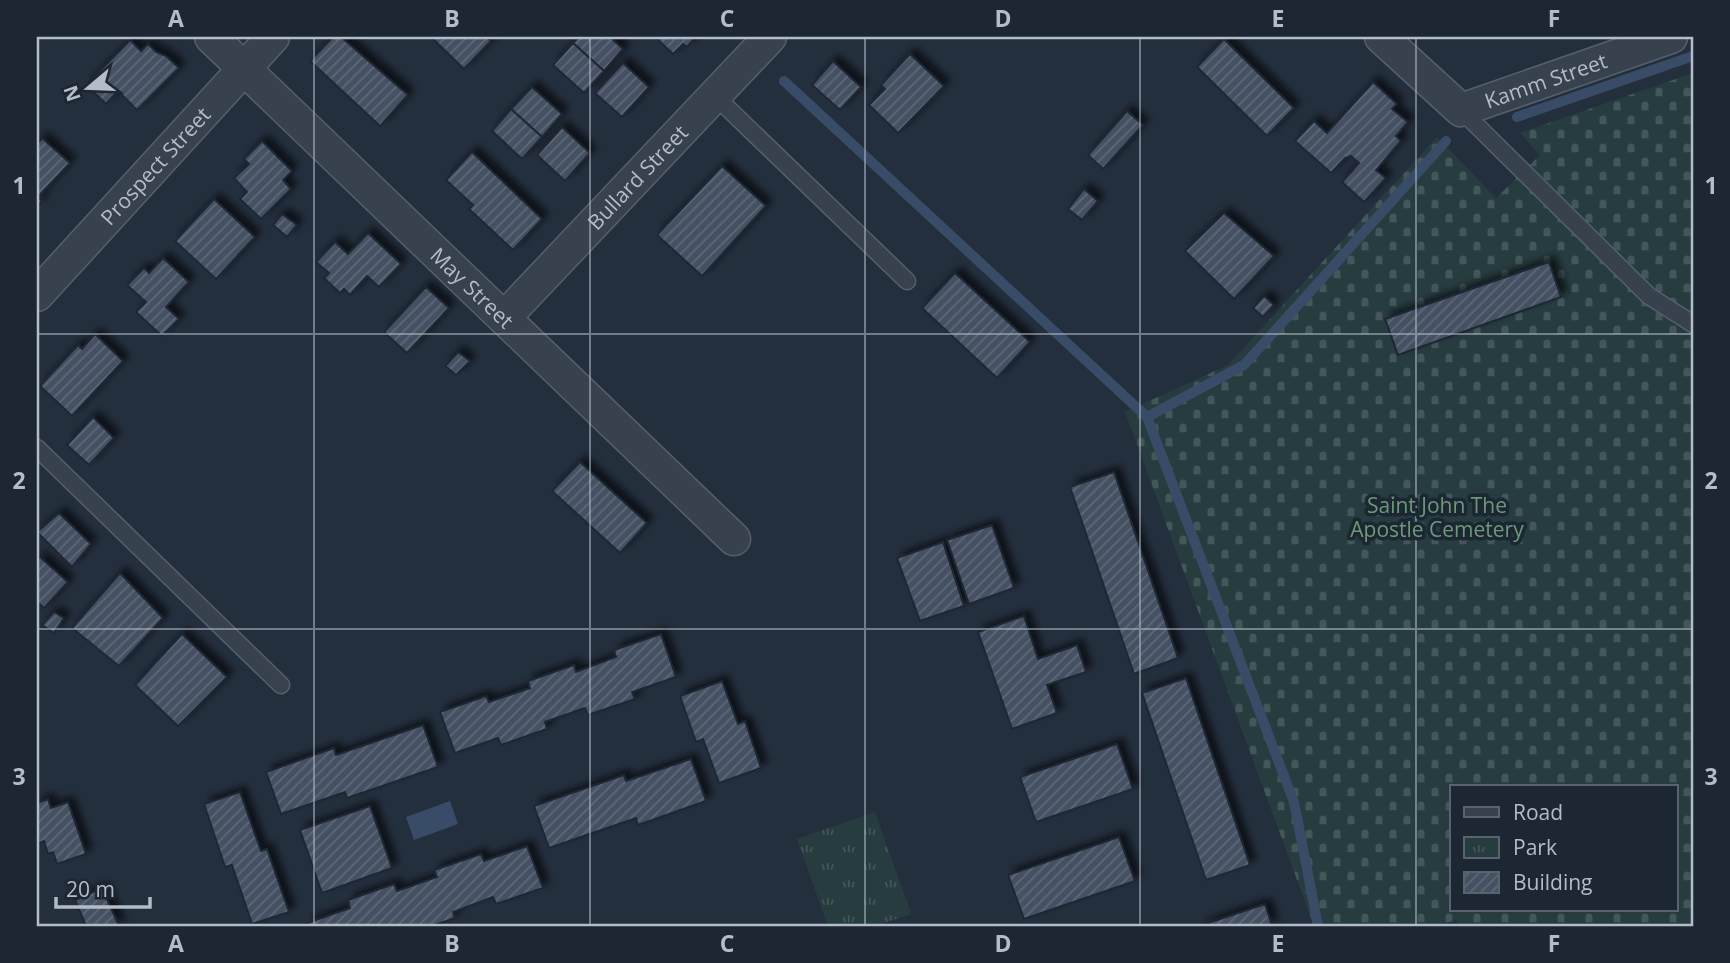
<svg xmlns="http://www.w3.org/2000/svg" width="1730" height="963" font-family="'Open Sans',sans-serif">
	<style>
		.cemetery { fill: url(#cemetery-stones); fill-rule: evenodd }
		.park { fill: url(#park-tufts) }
		.water { fill: #394c67 }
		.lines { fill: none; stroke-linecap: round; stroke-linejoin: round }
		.stream { stroke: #394c67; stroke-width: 10 }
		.building { fill: url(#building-hatch); stroke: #1f2835; stroke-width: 2; filter: url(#shadow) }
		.service-casing { stroke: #565f6c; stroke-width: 19 }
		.minor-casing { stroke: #565f6c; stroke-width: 35 }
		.service { stroke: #38414e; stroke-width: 16 }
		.minor { stroke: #38414e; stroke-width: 32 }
		.grid { fill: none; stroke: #b4bcc9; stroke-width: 2; stroke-opacity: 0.55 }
		.labels { text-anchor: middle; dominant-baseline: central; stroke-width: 7; stroke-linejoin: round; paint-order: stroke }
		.street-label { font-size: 21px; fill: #b4bcc9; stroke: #1d2633 }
		.park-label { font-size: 21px; fill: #6b9a76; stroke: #1d2633 }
		.neatline { fill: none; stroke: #b4bcc9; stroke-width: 2.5 }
		.grid-label { font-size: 23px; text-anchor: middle; font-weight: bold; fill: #b4bcc9 }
	</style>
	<defs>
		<pattern id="cemetery-stones" width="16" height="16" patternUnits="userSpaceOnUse" patternTransform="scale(1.75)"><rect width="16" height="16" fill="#263c3f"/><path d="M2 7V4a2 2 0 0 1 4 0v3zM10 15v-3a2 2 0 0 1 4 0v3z" fill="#435659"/></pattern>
		<pattern id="park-tufts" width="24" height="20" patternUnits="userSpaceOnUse" patternTransform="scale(1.75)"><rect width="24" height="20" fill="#263c3f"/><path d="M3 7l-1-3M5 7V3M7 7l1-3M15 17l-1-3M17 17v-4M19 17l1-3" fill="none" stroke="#435659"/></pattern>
		<pattern id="building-hatch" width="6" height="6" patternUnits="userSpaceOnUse" patternTransform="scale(1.75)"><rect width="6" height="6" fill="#455162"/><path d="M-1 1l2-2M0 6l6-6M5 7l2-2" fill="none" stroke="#5d6877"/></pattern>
		<filter id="shadow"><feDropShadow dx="6" dy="-6" stdDeviation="3.5" flood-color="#0009"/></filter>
	</defs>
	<rect width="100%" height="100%" fill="#242f3e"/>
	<path class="cemetery" d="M 1693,73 L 1693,926 L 1459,926 L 1456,920 L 1438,926 L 1314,926 L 1125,412 L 1228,365 L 1437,137 L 1496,198 L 1540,155 L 1520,133 ZM 1452,786 L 1676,786 L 1676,909 L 1452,909 Z"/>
	<polygon class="park" points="875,812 911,914 875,926 828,926 797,839"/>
	<polygon class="water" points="450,801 458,824 414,840 406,817"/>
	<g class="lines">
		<g class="stream">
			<polyline points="784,81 1147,417"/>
			<polyline points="1517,117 1693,56"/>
			<polyline points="1318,926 1294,802 1147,417 1244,365 1446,141"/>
		</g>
	</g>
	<g class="building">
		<polygon points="333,37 341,37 408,95 380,126 310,61"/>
		<polygon points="431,37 487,37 491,41 464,69"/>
		<polygon points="579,37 610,37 623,49 604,71 573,43"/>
		<polygon points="655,37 694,37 695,38 687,47 683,44 673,54"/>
		<polygon points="1224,39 1294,108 1267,136 1197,67"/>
		<polygon points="130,40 141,51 148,44 156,52 166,56 179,68 137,110 118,91 106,104 86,85"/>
		<polygon points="573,43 604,71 584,93 553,65"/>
		<polygon points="910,54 944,86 898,133 869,105 885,89 881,85"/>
		<polygon points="833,61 861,87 840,110 812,85"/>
		<polygon points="623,63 649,87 622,117 595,93"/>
		<polygon points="1373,82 1397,104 1392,109 1408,122 1396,136 1401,141 1376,170 1386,178 1364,202 1342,182 1359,163 1351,156 1345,158 1331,173 1295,141 1314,121 1327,133"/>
		<polygon points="532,87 562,114 542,137 511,109"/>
		<polygon points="511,109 542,137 522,159 492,131"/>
		<polygon points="1127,111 1143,125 1103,169 1088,155"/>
		<polygon points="562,127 590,153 565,181 537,155"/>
		<polygon points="42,138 70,163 38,197 42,201 37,206 37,144"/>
		<polygon points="262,141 292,171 283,180 291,189 261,219 240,199 247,192 234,178 249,164 244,159"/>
		<polygon points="472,152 542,219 513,250 469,209 473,205 446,180"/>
		<polygon points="722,166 766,206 702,276 657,235"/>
		<polygon points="1084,189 1098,201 1082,220 1068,209"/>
		<polygon points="214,199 255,237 216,279 175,241"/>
		<polygon points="1224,213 1274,256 1234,299 1185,251"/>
		<polygon points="282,214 297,225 287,237 273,225"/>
		<polygon points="368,233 401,264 379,287 367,276 350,295 344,289 340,293 324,278 329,273 316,262 335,242 348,254"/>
		<polygon points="163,258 189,282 166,307 179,319 162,336 136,312 146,302 127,285 144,268 149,273"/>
		<polygon points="1549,262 1561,297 1398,355 1385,319"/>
		<polygon points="955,273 1030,342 997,378 922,308"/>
		<polygon points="426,287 449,308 407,353 384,332"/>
		<polygon points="1264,296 1274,305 1263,317 1253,308"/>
		<polygon points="95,334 123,361 72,416 40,386 78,345 82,349"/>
		<polygon points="458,352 470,361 456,375 445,366"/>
		<polygon points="93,417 114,438 89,465 67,445"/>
		<polygon points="580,462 647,523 620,553 552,491"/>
		<polygon points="1114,472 1178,658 1134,674 1070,487"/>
		<polygon points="59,513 91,544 72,567 37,532"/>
		<polygon points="992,525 1014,588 969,604 947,540"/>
		<polygon points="943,542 964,606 920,621 897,558"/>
		<polygon points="40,557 68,582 44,608 37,602 37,561"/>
		<polygon points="120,573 163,618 119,666 72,628"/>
		<polygon points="54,612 64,618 54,633 42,625"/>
		<polygon points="1024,616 1038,659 1077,645 1086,672 1047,685 1057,713 1012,729 978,632"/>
		<polygon points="182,634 227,677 178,726 135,685"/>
		<polygon points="661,634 676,677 632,692 635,699 588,715 585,708 545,722 547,729 501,745 498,738 455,753 440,712 486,696 489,702 530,688 528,681 574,665 576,672 616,657 614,650"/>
		<polygon points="1186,678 1250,865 1206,880 1142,693"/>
		<polygon points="722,681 738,724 745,721 761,768 719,783 703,739 696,742 680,696"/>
		<polygon points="423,725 438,767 347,798 345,792 281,814 266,772 334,748 336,755"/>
		<polygon points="1117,744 1133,789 1036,822 1020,777"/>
		<polygon points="691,759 706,801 638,825 636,818 549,848 534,806 624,775 626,781"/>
		<polygon points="240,792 261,851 267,849 289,912 252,924 232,865 225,867 204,804"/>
		<polygon points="48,799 51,808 68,802 86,854 57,864 53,852 48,854 44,841 37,844 37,803"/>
		<polygon points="370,806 392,868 322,893 300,830"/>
		<polygon points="1119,837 1135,881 1024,919 1008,875"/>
		<polygon points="527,846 543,888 496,904 493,897 453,912 455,918 432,926 308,926 307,923 350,908 348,900 394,884 397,891 437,877 434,870 481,854 484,861"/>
		<polygon points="102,888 119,926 86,926 75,900"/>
		<polygon points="1265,904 1272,926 1199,926"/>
	</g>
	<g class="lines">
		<defs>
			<g id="service">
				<polyline points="714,95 907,281"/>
				<polyline points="1461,110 1649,296 1693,324"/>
				<polyline points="37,448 281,685"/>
			</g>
			<g id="minor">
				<path id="s1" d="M 211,37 L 734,539"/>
				<path id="s2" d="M 1381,37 L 1461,110 L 1671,37"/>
				<path id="s3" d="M 37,295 L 273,37"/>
				<path id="s4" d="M 504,318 L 770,37"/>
			</g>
		</defs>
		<use href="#service" class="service-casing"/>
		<use href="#minor" class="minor-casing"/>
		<use href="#service" class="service"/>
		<use href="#minor" class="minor"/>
	</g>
	<path class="grid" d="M 314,37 L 314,926M 590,37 L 590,926M 865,37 L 865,926M 1140,37 L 1140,926M 1416,37 L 1416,926M 37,334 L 1693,334M 37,629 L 1693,629"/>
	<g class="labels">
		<g class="street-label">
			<text stroke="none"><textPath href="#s2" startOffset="198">Kamm Street</textPath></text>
			<text stroke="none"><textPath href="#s3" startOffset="175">Prospect Street</textPath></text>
			<text stroke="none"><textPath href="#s4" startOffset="194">Bullard Street</textPath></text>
			<text stroke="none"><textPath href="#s1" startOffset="362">May Street</textPath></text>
		</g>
		<g class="park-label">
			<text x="1437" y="505">Saint John The<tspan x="1437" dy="24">Apostle Cemetery</tspan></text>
		</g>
	</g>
	<rect width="1730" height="963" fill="none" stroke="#1d2633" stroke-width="77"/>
	<rect x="1450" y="785" width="228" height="126" fill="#1d2633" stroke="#59626f" stroke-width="2"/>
	<rect x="1464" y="807" width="35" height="10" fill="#38414e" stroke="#59626f" stroke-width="2"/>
	<text x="1513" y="820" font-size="21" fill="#b4bcc9">Road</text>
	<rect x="1464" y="837" width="35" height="21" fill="url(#park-tufts)" stroke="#59626f" stroke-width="2"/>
	<text x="1513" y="855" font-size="21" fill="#b4bcc9">Park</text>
	<rect x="1464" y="872" width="35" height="21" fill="url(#building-hatch)" stroke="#59626f" stroke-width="2"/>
	<text x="1513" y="890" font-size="21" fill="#b4bcc9">Building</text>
	<g transform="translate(88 88) rotate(251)" stroke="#1d2633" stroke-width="5" paint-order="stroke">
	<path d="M0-5L12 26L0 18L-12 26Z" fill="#b4bcc9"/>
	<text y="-10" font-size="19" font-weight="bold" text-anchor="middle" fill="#b4bcc9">N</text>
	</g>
	<path d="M56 897v10h94v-10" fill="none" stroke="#b4bcc9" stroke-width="3.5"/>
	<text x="66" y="897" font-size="21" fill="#b4bcc9" stroke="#1d2633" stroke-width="5" paint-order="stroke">20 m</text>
	<rect x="38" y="38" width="1654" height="887" class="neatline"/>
	<g class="grid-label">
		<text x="176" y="27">A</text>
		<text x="452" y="27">B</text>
		<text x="727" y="27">C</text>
		<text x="1003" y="27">D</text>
		<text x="1278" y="27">E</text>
		<text x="1554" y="27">F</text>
		<text x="19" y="194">1</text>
		<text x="1711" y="194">1</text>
		<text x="19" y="489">2</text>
		<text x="1711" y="489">2</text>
		<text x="19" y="785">3</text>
		<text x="1711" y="785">3</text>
		<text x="176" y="952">A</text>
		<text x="452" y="952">B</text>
		<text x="727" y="952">C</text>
		<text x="1003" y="952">D</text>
		<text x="1278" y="952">E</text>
		<text x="1554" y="952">F</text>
	</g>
</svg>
